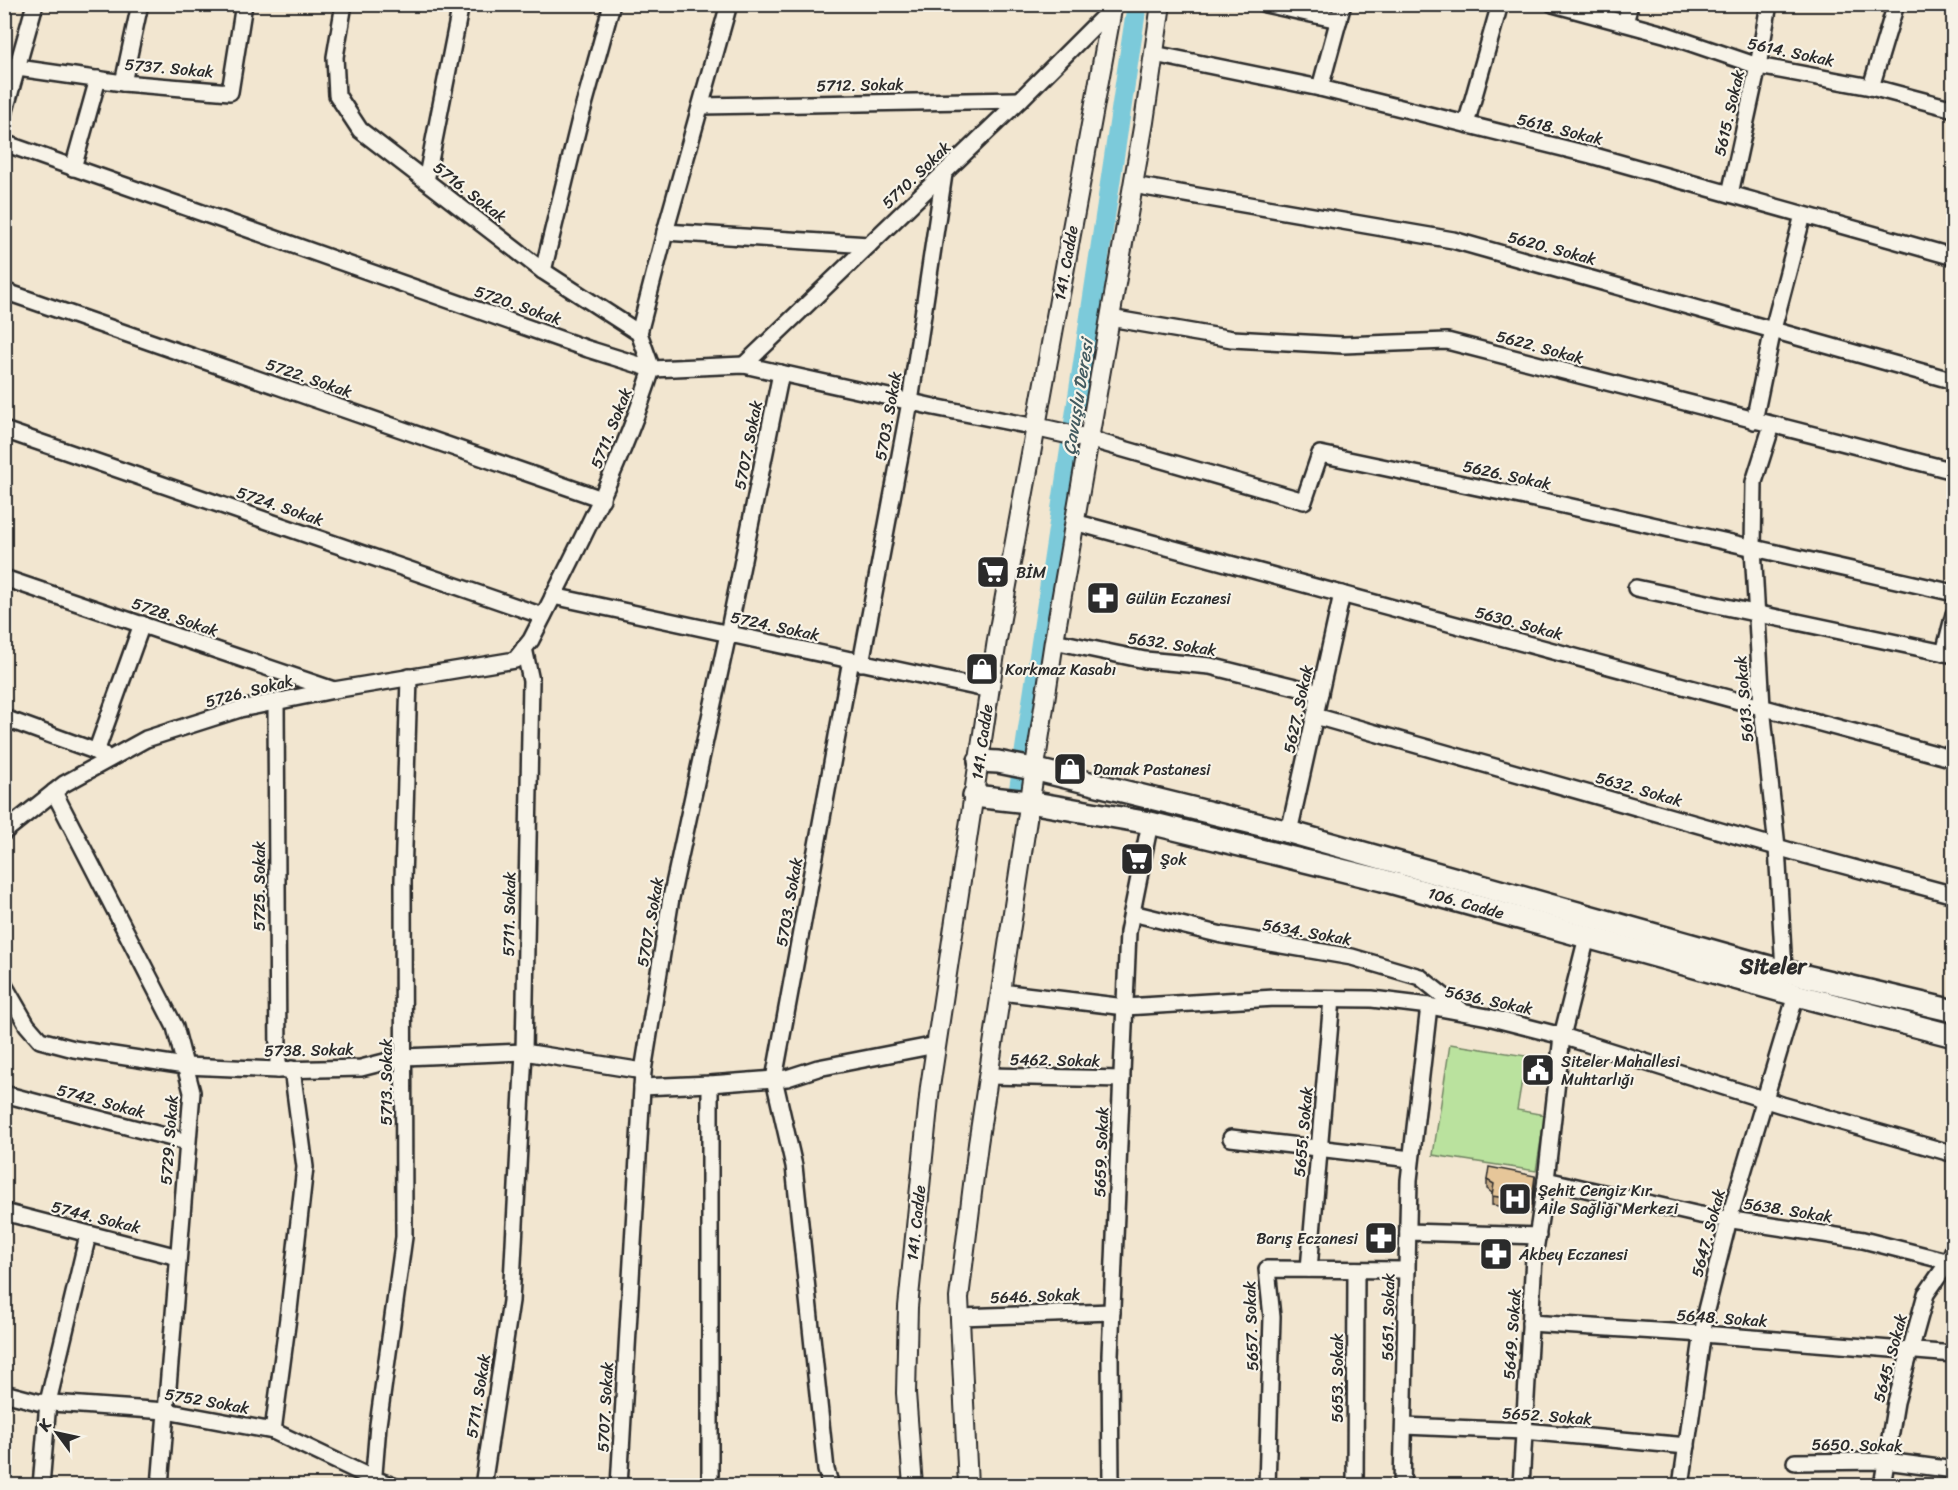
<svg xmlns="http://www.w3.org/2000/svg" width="1958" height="1490" font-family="Sriracha,sans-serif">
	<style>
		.green { fill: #bae29e; stroke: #728664; stroke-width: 1.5 }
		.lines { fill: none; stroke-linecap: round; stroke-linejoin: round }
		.canal { stroke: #7ccada; stroke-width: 20 }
		.minor-casing { stroke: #2b2b2b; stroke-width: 20 }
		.tertiary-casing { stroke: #2b2b2b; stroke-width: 22 }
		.secondary-casing { stroke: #2b2b2b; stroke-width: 26 }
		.minor { stroke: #f7f3e8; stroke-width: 15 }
		.tertiary { stroke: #f7f3e8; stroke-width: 18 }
		.secondary { stroke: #f7f3e8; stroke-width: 21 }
		.wall { fill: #c6aa84; stroke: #2b2b2b; stroke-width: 1.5 }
		.shaded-wall { fill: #a18b6b; stroke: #2b2b2b; stroke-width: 1.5 }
		.building { fill: #e6c699; stroke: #2b2b2b; stroke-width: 1.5 }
		.labels { text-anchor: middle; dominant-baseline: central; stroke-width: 4.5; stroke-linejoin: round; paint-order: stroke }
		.street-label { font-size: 16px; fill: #2b2b2b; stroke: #f7f3e8 }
		.poi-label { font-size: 16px; fill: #2b2b2b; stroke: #f7f3e8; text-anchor: start }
		.water-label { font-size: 18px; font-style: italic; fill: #435b60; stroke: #f7f3e8 }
		.district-label { font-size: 22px; font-weight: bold; fill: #2b2b2b; stroke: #f7f3e8 }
	</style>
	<rect width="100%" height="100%" fill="#f2e6d0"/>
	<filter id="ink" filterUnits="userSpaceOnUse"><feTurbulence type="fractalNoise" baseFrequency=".0167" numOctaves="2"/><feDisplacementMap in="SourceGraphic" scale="12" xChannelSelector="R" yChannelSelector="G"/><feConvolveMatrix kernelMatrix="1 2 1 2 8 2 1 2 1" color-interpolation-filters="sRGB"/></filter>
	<g filter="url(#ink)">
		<polygon class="green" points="1450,1044 1526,1056 1517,1110 1545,1115 1536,1171 1433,1155"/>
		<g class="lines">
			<polyline class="canal" points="1019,789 1137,4"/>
			<defs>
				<g id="minor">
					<polyline points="344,4 335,57 337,95 360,130 543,271 639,333 652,369"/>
					<polyline points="1265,4 1339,20"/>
					<polyline points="1553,4 1664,34 1758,66 1871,87 1954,109"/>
					<polyline points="1625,23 1630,4"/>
					<polyline points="1154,54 1320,88 1591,155 1954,257"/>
					<polyline points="18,68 123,83 230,92 244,4"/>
					<polyline points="123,83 140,4"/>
					<polyline points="1871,87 1896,4"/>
					<polyline points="1320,88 1343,4"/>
					<polyline points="701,106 1020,100"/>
					<polyline points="4,114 35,4"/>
					<polyline points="1466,124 1500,4"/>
					<polyline points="4,143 588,349 652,369 744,365 934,407 1036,427"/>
					<polyline points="73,168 98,79"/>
					<polyline points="426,181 461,4"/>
					<polyline points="1133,185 1453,240 1954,381"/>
					<polyline points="1730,194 1758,66 1769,4"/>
					<polyline points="665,232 869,245"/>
					<polyline points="543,271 579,123 612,4"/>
					<polyline points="4,291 602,499"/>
					<polyline points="1110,318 1232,339 1343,345 1447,341 1954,471"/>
					<polyline points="639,333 667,225 729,4"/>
					<polyline points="744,365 1020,100 1112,8"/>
					<polyline points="1754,421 1773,329 1803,215"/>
					<polyline points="1772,425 1754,482 1753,548 1762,707 1777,847 1784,971"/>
					<polyline points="4,430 543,616"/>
					<polyline points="1089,439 1304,501 1320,454 1563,505 1954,593"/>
					<polyline points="1074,522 1954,759"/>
					<polyline points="4,578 334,690"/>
					<polyline points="1636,588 1954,655"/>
					<polyline points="553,596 990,690"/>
					<polyline points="1054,641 1145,660 1210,666 1320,693"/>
					<polyline points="1944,653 1954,614"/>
					<polyline points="861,663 910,402 944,174"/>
					<polyline points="276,702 278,1070"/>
					<polyline points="1315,716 1805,855 1954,895"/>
					<polyline points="4,718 103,754"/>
					<polyline points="96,752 142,624"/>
					<polyline points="54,792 175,1027 192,1092 160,1486"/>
					<path d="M 4,832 L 64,784 L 146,739 L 240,709 L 334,690 L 515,660 L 531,640 C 576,552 622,464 652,369"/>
					<polyline points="1289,832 1342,594"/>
					<polyline points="1132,913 1222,935 1352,957 1420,977 1461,1010"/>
					<polyline points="4,985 27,1025 40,1040 74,1049 185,1066 278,1070 361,1068 404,1057 524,1052 643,1071"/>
					<polyline points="1001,992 1125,1007 1275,998 1372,999 1429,1006 1488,1017 1562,1036 1782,1105 1954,1154"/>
					<polyline points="988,1076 1122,1079"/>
					<polyline points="710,1084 710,1479"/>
					<polyline points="642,1087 710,1084 787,1078 818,1068 936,1045"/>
					<polyline points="4,1094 187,1142"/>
					<polyline points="1231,1138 1411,1159"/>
					<polyline points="1546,1180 1700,1215 1863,1240 1954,1263"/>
					<polyline points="4,1212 178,1257"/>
					<polyline points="1408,1232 1538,1236"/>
					<polyline points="1309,1269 1332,999"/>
					<polyline points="960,1317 1112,1312"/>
					<polyline points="1530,1323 1703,1334 1954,1354"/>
					<polyline points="4,1393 38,1402 166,1411 273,1431 374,1479 393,1486"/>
					<polyline points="1404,1426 1524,1431 1687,1446"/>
					<polyline points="273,1431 289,1310 305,1167 292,1069"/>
					<polyline points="1795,1462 1886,1461 1954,1470"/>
					<polyline points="41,1486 48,1402 88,1235"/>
					<polyline points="373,1486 378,1425 404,1237 403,880 409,677"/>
					<polyline points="483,1486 511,1301 524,1052 531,681 524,648"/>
					<polyline points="619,1486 643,1071 671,898 728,634 781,373"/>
					<polyline points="831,1486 826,1470 794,1166 774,1079 851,660"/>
					<polyline points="1111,1486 1110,1355 1128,932 1150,823"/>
					<polyline points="1267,1486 1272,1317 1267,1269 1407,1270"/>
					<polyline points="1355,1486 1356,1270"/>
					<polyline points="1402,1486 1409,1180 1429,1006"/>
					<polyline points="1521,1486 1534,1257 1546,1180 1562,1036 1587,937"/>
					<polyline points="1681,1486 1706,1310 1729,1219 1796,995"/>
					<polyline points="1882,1486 1896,1402 1926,1294 1949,1261 1954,1248"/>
				</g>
				<g id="tertiary">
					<polyline points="1036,427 1089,439"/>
					<polyline points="913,1486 906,1393 908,1307 930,1087 997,640 1113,4"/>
					<polyline points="968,1486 959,1298 978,1144 1054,641 1144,122 1161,4"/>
				</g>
				<g id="secondary">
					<polyline points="979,761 998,762 1033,769 1289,832 1784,971 1954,1011"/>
					<polyline points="974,796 1029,802 1150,823 1382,880 1796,995 1954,1036"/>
				</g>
			</defs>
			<use href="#minor" class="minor-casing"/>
			<use href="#tertiary" class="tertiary-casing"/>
			<use href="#secondary" class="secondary-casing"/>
			<use href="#minor" class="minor"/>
			<use href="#tertiary" class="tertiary"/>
			<use href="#secondary" class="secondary"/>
		</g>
		<polygon class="wall" points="1487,1180 1535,1186 1532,1209 1520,1207 1520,1209 1492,1205 1492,1193 1487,1189"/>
		<polygon class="shaded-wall" points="1535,1176 1535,1186 1532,1209 1532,1199"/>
		<polygon class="building" points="1489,1167 1535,1176 1532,1199 1520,1198 1520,1200 1492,1196 1494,1184 1487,1180"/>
	</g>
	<defs>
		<symbol id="supermarket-square" viewBox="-11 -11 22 22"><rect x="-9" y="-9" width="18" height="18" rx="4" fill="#2b2b2b" stroke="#f7f3e8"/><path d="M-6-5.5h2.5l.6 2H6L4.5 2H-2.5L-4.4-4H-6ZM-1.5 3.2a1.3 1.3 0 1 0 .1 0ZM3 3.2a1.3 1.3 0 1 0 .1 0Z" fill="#fff"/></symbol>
		<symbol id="pharmacy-square" viewBox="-11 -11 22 22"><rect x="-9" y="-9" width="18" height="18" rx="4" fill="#2b2b2b" stroke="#f7f3e8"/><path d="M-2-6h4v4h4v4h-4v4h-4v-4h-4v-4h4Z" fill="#fff"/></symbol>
		<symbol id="shop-square" viewBox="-11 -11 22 22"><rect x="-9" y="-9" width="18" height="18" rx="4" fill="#2b2b2b" stroke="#f7f3e8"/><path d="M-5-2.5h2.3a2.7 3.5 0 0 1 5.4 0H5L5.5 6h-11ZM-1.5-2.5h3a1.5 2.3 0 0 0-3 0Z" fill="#fff"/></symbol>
		<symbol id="civic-square" viewBox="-11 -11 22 22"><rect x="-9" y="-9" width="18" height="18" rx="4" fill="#2b2b2b" stroke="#f7f3e8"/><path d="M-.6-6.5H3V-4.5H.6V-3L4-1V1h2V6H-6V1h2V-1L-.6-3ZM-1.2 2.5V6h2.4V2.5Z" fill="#fff"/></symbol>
		<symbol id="hospital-square" viewBox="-11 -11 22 22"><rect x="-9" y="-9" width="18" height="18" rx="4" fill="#2b2b2b" stroke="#f7f3e8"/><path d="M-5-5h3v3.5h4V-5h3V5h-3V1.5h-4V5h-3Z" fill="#fff"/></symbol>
	</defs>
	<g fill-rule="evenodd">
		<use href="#supermarket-square" x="974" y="553" width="38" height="38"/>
		<use href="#pharmacy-square" x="1084" y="579" width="38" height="38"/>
		<use href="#shop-square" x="963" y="650" width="38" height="38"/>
		<use href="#shop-square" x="1051" y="750" width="38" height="38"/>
		<use href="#supermarket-square" x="1118" y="840" width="38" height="38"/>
		<use href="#civic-square" x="1519" y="1051" width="38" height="38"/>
		<use href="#hospital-square" x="1496" y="1180" width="38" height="38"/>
		<use href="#pharmacy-square" x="1362" y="1219" width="38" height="38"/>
		<use href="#pharmacy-square" x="1477" y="1235" width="38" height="38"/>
	</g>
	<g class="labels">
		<g class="street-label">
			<text transform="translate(1791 52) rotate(12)">5614. Sokak</text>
			<text transform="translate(169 68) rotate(5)">5737. Sokak</text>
			<text transform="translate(860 85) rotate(-1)">5712. Sokak</text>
			<text transform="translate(1729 113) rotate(-77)">5615. Sokak</text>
			<text transform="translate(1560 129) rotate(14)">5618. Sokak</text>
			<text transform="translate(916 175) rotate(-44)">5710. Sokak</text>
			<text transform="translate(470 192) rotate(38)">5716. Sokak</text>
			<text transform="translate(1552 248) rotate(15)">5620. Sokak</text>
			<text transform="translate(1066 263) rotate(-80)">141. Cadde</text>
			<text transform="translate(518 305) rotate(19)">5720. Sokak</text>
			<text transform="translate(1540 347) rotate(15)">5622. Sokak</text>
			<text transform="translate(309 378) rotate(19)">5722. Sokak</text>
			<text transform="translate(888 416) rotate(-80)">5703. Sokak</text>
			<text transform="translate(611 428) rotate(-68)">5711. Sokak</text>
			<text transform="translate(748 445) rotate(-79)">5707. Sokak</text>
			<text transform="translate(1507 475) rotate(12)">5626. Sokak</text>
			<text transform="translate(280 506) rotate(19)">5724. Sokak</text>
			<text transform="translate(175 617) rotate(19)">5728. Sokak</text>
			<text transform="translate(1519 623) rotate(15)">5630. Sokak</text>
			<text transform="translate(775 626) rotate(12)">5724. Sokak</text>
			<text transform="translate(1172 644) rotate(8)">5632. Sokak</text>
			<text transform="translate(249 691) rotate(-14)">5726. Sokak</text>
			<text transform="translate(1744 699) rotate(-95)">5613. Sokak</text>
			<text transform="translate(1298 709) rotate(-78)">5627. Sokak</text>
			<text transform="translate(982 742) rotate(-82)">141. Cadde</text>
			<text transform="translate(1639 789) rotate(16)">5632. Sokak</text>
			<text transform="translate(259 886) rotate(-90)">5725. Sokak</text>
			<text transform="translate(789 902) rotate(-80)">5703. Sokak</text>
			<text transform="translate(1466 903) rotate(16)">106. Cadde</text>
			<text transform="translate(509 914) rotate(-89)">5711. Sokak</text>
			<text transform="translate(650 922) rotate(-80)">5707. Sokak</text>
			<text transform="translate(1307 932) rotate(10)">5634. Sokak</text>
			<text transform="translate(1489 1000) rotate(12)">5636. Sokak</text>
			<text transform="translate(309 1050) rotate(-1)">5738. Sokak</text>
			<text transform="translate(1055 1060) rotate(1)">5462. Sokak</text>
			<text transform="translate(386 1082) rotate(-90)">5713. Sokak</text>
			<text transform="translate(101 1101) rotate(15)">5742. Sokak</text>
			<text transform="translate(1303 1132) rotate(-85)">5655. Sokak</text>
			<text transform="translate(169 1140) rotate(-86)">5729. Sokak</text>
			<text transform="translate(1101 1152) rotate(-88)">5659. Sokak</text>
			<text transform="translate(1788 1210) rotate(9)">5638. Sokak</text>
			<text transform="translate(96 1217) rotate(14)">5744. Sokak</text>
			<text transform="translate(916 1223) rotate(-84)">141. Cadde</text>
			<text transform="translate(1708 1233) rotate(-75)">5647. Sokak</text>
			<text transform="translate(1035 1296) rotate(-2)">5646. Sokak</text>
			<text transform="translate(1388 1317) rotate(-89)">5651. Sokak</text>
			<text transform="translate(1722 1318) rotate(4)">5648. Sokak</text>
			<text transform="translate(1251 1326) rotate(-92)">5657. Sokak</text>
			<text transform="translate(1512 1334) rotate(-86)">5649. Sokak</text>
			<text transform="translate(1890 1358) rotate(-75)">5645. Sokak</text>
			<text transform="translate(1337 1378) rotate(-90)">5653. Sokak</text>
			<text transform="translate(478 1396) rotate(-81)">5711. Sokak</text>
			<text transform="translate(207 1401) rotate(10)">5752 Sokak</text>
			<text transform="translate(605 1407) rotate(-87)">5707. Sokak</text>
			<text transform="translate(1547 1416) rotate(4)">5652. Sokak</text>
			<text transform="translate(1857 1445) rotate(1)">5650. Sokak</text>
		</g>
		<g class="poi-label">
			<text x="1016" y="572">BİM</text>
			<text x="1126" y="598">Gülün Eczanesi</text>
			<text x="1005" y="669">Korkmaz Kasabı</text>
			<text x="1093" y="769">Damak Pastanesi</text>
			<text x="1160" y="859">Şok</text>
			<text x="1561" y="1061">Siteler Mahallesi<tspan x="1561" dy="18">Muhtarlığı</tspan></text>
			<text x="1538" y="1190">Şehit Cengiz Kır<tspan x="1538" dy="18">Aile Sağlığı Merkezi</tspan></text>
			<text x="1358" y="1238" text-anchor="end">Barış Eczanesi</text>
			<text x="1519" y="1254">Akbey Eczanesi</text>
		</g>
		<g class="water-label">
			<text transform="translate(1078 397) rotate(-81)">Çavuşlu Deresi</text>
		</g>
		<g class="district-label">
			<text x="1773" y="966">Siteler</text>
		</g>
	</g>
	<rect width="1958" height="1490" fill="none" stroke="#f7f3e8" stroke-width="24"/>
	<rect x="12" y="12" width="1934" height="1466" fill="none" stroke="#2b2b2b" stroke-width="2" filter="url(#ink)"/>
	<g transform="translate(57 1433) rotate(303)" stroke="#f7f3e8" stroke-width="4.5" paint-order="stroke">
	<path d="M0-4.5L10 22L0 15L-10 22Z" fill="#2b2b2b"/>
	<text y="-9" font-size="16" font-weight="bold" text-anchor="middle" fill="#2b2b2b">K</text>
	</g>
</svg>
